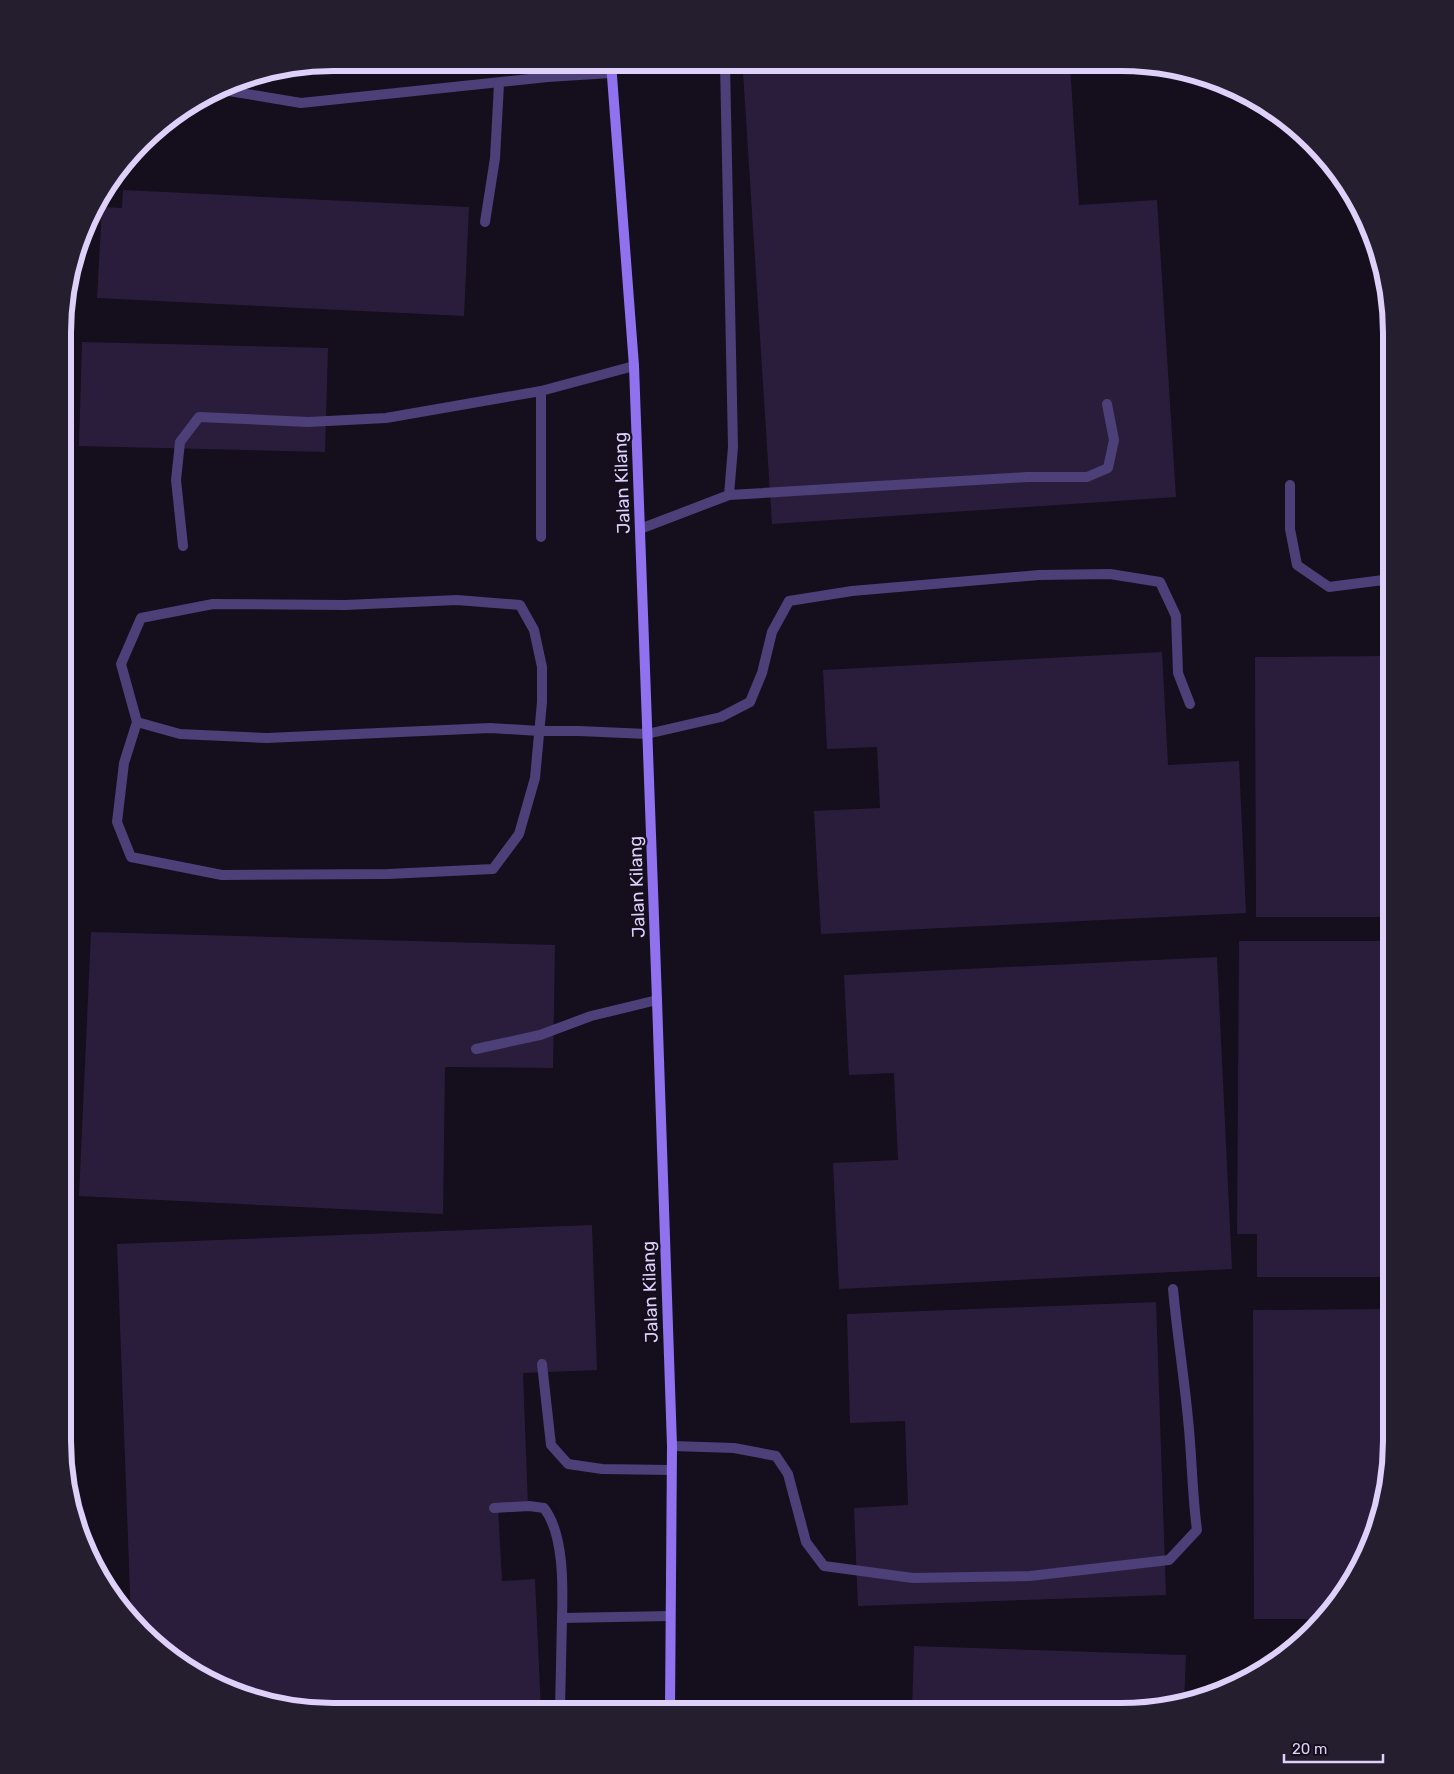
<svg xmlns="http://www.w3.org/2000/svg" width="1454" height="1774" font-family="Rubik,sans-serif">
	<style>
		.building { fill: #2a1d3c }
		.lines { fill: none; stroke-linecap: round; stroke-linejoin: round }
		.lane { stroke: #4d3f77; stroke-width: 10 }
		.secondary { stroke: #9072ee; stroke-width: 10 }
		.labels { text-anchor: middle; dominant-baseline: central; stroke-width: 4.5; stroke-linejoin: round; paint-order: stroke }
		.street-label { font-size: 18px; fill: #ded0f9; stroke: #140e1d }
		.rim { fill: none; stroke: #ded0f9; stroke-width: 6 }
	</style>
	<rect width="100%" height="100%" fill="#140e1d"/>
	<g class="building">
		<polygon points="868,64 1070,65 1079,205 1157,200 1176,497 772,524 743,72"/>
		<polygon points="123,190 469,207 464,316 97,298 102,207 122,208"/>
		<polygon points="82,342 328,348 325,452 79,446"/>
		<polygon points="1162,652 1168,765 1239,761 1246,913 821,934 814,811 880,808 877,747 827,749 823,670"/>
		<polygon points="1391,656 1391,917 1256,917 1255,657"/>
		<polygon points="91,932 555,945 553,1068 445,1067 443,1214 79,1196"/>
		<polygon points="1239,941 1391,941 1391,1277 1257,1277 1257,1234 1237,1234"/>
		<polygon points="1217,957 1232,1269 839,1289 833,1163 898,1160 894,1073 849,1075 844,975"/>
		<polygon points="592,1225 597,1370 523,1373 528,1506 498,1507 502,1581 535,1579 541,1711 316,1711 247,1697 183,1666 142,1632 131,1619 117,1244"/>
		<polygon points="1156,1302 1166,1595 858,1606 854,1508 908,1505 905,1421 850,1423 847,1314"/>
		<polygon points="1391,1309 1391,1458 1377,1528 1346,1591 1321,1619 1254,1619 1253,1310"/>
		<polygon points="914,1646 1186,1655 1184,1703 1138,1711 912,1711"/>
	</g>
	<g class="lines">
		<g class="lane">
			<polyline points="223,90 301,103 548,77 611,73"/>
			<polyline points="485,222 495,158 499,84"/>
			<polyline points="541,391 541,537"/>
			<polyline points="1290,485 1290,529 1297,565 1329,587 1383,580 1391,573"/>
			<polyline points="729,495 1027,477 1087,477 1108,468 1114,440 1107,404"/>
			<polyline points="640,529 729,495 733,447 725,64"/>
			<polyline points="183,546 176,480 180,442 199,417 308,422 386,418 541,391 634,366"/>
			<polygon points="457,600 520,605 534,630 542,667 542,702 535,778 519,834 493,869 388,874 222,875 131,857 117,822 124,763 137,722 121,664 141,618 213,604 345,605"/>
			<polyline points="137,722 180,734 267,738 490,728 539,731 579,731 647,734 721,717 750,702 762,673 772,632 789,601 852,591 1039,575 1110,574 1160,582 1176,616 1178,673 1190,704"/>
			<polyline points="476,1049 540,1035 591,1016 657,1000"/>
			<polyline points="542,1364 551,1445 568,1464 602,1469 671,1470"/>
			<path d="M 672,1446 L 734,1448 L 776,1456 L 788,1474 L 806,1542 L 824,1566 L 913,1578 L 1030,1576 L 1169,1560 L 1197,1530 C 1192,1493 1192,1456 1188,1419 C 1184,1376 1177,1333 1173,1289"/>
			<path d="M 494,1508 L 529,1506 L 544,1508 C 564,1534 563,1586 562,1618 L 670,1616"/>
			<polyline points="560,1711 562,1618"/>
		</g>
		<polyline class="secondary" points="611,63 634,366 657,1000 672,1446 670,1711"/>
	</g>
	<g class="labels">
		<g class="street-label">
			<text transform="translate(622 483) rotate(-92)">Jalan Kilang</text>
			<text transform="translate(637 887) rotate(-92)">Jalan Kilang</text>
			<text transform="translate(650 1292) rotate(-92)">Jalan Kilang</text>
		</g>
	</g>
	<path d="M0 0H1454V1774H0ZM333 71H1121A262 262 0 0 1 1383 333V1441A262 262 0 0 1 1121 1703H333A262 262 0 0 1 71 1441V333A262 262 0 0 1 333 71Z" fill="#241e2f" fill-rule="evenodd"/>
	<path class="rim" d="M333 71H1121A262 262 0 0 1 1383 333V1441A262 262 0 0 1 1121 1703H333A262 262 0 0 1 71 1441V333A262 262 0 0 1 333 71Z"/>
	<path d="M1284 1754v8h99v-8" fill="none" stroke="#ded0f9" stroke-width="2.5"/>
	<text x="1292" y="1754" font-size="15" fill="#ded0f9" stroke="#140e1d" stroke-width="4" paint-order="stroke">20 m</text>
</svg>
